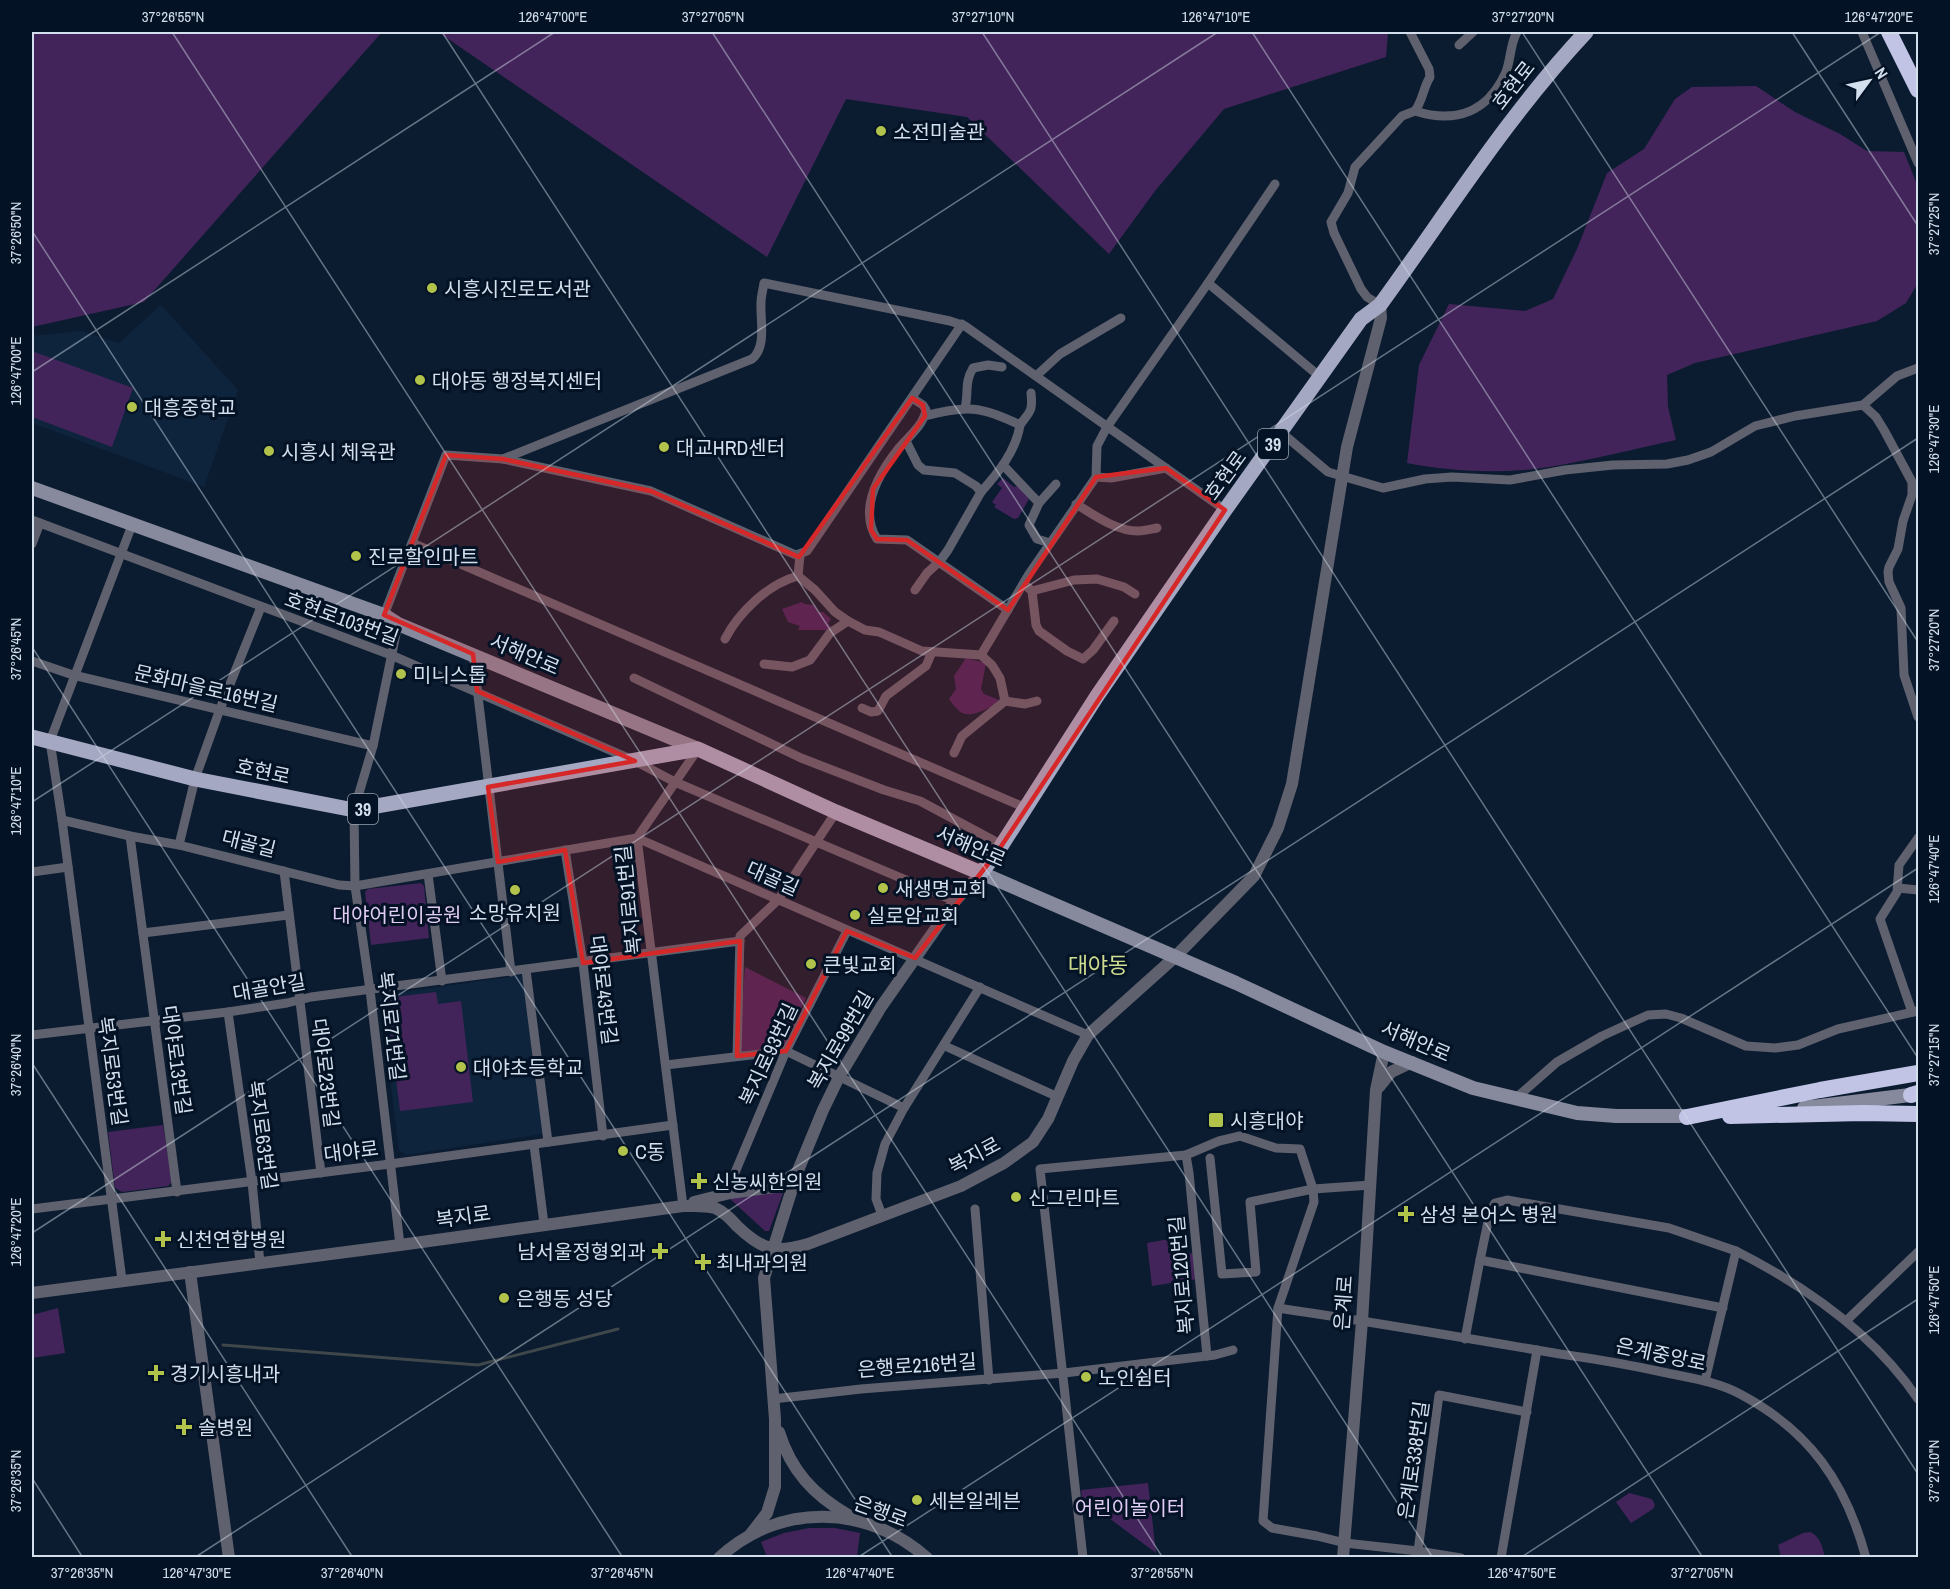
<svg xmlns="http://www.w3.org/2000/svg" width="1950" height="1589" font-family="'Archivo Narrow','Noto Sans KR',sans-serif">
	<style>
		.built { fill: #0e243d }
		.green { fill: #43245a }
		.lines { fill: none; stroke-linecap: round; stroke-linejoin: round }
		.stream { stroke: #3f474b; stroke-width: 3 }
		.minor { stroke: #60616e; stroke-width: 9 }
		.tertiary { stroke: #60616e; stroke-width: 12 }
		.secondary { stroke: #87899d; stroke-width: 14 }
		.primary { stroke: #a5a8c2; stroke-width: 15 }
		.motorway { stroke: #c1c4e4; stroke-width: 16 }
		.marked { fill: #d62828; fill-opacity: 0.2; stroke: #d62828; stroke-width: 4.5; stroke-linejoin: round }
		.ticks { fill: none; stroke: #d3dfec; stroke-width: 1.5; stroke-opacity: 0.45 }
		.poi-dot { fill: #b2c34c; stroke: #041225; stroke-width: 2 }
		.labels { text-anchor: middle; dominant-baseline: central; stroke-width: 6; stroke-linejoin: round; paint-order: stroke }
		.shield { fill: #041225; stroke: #95a2b0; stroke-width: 1.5 }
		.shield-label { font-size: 18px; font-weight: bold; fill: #d3dfec }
		.street-label { font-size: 20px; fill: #d3dfec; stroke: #041225 }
		.poi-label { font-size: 20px; fill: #d3dfec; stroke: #041225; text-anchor: start }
		.park-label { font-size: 20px; fill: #e1ccf4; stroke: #041225 }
		.quarter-label { font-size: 22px; fill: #cfdd90; stroke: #041225 }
		.neatline { fill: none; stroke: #d3dfec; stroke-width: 2 }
		.ticks-label { font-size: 15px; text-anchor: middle; fill: #d3dfec }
	</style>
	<rect width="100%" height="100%" fill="#0b1c30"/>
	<g class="built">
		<polygon points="161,305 238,390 204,487 32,423 32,336 82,331 119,343"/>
		<polygon points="522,975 543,1134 406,1155 399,1150 380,1000 383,995"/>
	</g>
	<g class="green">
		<polygon points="32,32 382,32 144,302 32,327"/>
		<polygon points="438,32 1388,32 1386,57 1224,109 1155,191 1109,254 967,117 846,99 767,257"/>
		<path d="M 1756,86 L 1795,112 L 1840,134 L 1867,151 L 1904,152 L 1918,187 L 1918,283 L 1906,303 L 1877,321 L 1695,363 L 1667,375 L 1668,407 L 1676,440 C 1634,449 1591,460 1549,467 C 1502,474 1454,472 1407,463 L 1419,365 L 1449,304 L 1525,311 L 1553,299 L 1577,249 L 1607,173 L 1644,149 L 1675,99 L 1692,87 Z"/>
		<polygon points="32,351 133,388 112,447 32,417"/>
		<polygon points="1003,478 1014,487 1018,486 1029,499 1018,518 1014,519 994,507 996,505 992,502 1002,488 997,484"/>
		<polygon points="802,602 804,604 814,605 818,612 823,612 831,619 828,624 832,627 831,630 798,630 800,626 788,622 782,609"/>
		<path d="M 966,658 L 986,663 L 981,689 L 984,694 L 999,700 C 994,706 989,708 982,711 C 964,718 960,714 949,699 L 956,689 L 954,676 Z"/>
		<polygon points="421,883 424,886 429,938 371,945 365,892 368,889"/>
		<polygon points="745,967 806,998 784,1046 741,1052 739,1050"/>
		<polygon points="436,992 438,1004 461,1001 473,1102 400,1111 386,998"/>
		<polygon points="163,1125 172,1182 168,1186 122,1192 115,1188 108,1132"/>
		<polygon points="781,1192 783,1193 769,1231 765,1231 730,1199"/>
		<polygon points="1169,1239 1171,1256 1193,1253 1197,1279 1152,1286 1147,1243"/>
		<polygon points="58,1308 65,1353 32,1358 32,1315"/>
		<polygon points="1148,1483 1156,1553 1082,1498 1081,1490"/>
		<polygon points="1629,1493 1652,1499 1655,1505 1653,1509 1631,1523 1616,1502"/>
		<polygon points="809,1528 835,1528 860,1533 857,1556 767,1557 761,1542 784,1533"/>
		<path d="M 1810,1532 C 1821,1537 1822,1547 1825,1557 L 1781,1557 L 1778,1545 L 1803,1533 Z"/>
	</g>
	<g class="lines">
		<polyline class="stream" points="223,1345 478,1365 618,1329"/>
		<g class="minor">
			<path d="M 1410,32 L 1429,69 L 1430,77 C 1423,88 1423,100 1415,111"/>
			<polyline points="1862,32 1918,163"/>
			<polyline points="1459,45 1473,32"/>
			<polyline points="1208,283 1275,184"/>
			<path d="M 1380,305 L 1367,297 L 1361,289 L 1334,233 L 1331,222 L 1348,193 L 1355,167 L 1402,116 L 1415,111 C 1456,124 1488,112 1506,72 C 1511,59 1510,44 1517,32"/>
			<polyline points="1036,376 1060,354 1121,318"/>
			<path d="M 912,398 L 923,405 L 926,410 C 923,426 909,436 899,448 C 879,473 858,509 877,539 L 907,540 L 1008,610"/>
			<polyline points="1863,405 1876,417 1884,430 1912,482 1912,495 1903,521 1898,549 1889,567 1888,572 1889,582 1901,608 1904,675 1918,717"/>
			<path d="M 965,408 C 969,392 964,383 973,368 L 988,365 L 1002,367"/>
			<path d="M 925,416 C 966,405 981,406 1020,425 C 1030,411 1033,412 1031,393"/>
			<polyline points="1282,433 1328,472 1383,488 1425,479 1452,477 1510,480 1565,470 1613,465 1667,464 1688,460 1711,452 1755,426 1795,416 1863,405 1897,376 1918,368"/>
			<polyline points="906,441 918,465 924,470 955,473 976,486 981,492 948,550 940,561 927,573 915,590"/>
			<polyline points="503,459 651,491 796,555 807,551 962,324"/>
			<polyline points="1003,465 1039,503 1029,525 1037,539 1050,543"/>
			<polyline points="1096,477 1111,478 1166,468"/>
			<path d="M 981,492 C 998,473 1016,451 1020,425"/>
			<polyline points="1039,503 1056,484"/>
			<path d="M 1076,504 C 1094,515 1116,531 1138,531 C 1144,531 1151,529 1157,528"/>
			<polyline points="32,520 391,655 635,761 675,782 955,901"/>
			<polyline points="412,543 1026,808"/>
			<polyline points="32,544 40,523"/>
			<polyline points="800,555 798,576 815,590 835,612 848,621 865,630 879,632 922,651 981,655 992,665 1000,678 1005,701 1025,704 1037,701"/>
			<polyline points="1024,584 1032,591 1036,625 1039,631 1067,651 1083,659 1093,650 1114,621"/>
			<polyline points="1032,591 1074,580 1097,579 1124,587 1135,594"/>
			<path d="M 384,615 L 446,455 L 503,459 L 752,359 C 767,347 760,320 761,303 C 761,296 763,290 764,283 L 950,321 L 965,326 L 1225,510"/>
			<polyline points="398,624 373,746 354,810 355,886 370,990 400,1245"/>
			<path d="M 725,639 C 739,612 768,584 798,576"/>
			<polyline points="473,654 511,972"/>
			<polyline points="981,655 1029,574 1096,477 1097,446 1107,427 1208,283 1319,376"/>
			<polyline points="32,661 73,675 373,746"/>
			<polyline points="764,664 792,667 810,660 830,633 848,621"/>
			<polyline points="634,678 801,758 884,790 920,801 1002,845"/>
			<polyline points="862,708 871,712 878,711 886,696 926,666 932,652"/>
			<polyline points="954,753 962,736 1005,701"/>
			<polyline points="62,820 130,836 179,845 339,885 355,886 637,838 1088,1035"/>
			<polyline points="130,836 177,1192"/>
			<polyline points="179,845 195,779 220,709 261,607"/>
			<polyline points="565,850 583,963 603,1136"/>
			<polyline points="284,871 321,1173"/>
			<polyline points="32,872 68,867"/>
			<polyline points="428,874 442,981"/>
			<polyline points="1898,888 1918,890"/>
			<polyline points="143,933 288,915"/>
			<polyline points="526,970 548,1142"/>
			<polyline points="228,1012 252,1182 260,1263"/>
			<polyline points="1912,1012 1880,919 1897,892 1899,865 1918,838"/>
			<polyline points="32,1035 228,1012 287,1003 311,997 740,941"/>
			<polyline points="945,1046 1058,1097"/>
			<polyline points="737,1056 740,936 778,900 836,812"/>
			<polyline points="666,1065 786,1051 904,1108"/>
			<polyline points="1516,1098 1557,1062 1602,1036 1648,1015 1666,1014 1681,1018 1746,1046 1775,1048 1798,1045 1838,1029 1918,1011"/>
			<polyline points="534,1145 544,1224"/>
			<polyline points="1186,1155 1189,1173 1207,1356"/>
			<polyline points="1210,1158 1222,1274 1256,1272 1250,1202 1313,1189 1371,1185"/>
			<polyline points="726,1194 786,1051 847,931"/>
			<polyline points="683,1206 637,838 698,749"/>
			<polyline points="32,1209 390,1164 673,1125"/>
			<polyline points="975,1209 989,1380"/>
			<polyline points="882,1215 876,1199 877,1173 885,1144 904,1108 980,987"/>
			<polyline points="122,1280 62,820 50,741 132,525"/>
			<path d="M 1278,1308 C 1372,1322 1466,1338 1560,1354 C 1596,1359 1631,1365 1667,1373 C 1691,1378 1718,1382 1740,1394 C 1810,1431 1846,1483 1866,1558"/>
			<polyline points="1723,1308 1480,1260 1490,1212 1495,1203 1507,1200 1669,1228 1736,1251"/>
			<polyline points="1846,1321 1918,1252"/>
			<polyline points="1465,1339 1480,1260"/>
			<path d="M 1705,1381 L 1736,1251 C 1805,1286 1874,1334 1918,1399"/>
			<polyline points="773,1399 861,1389 1064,1373 1215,1355 1233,1350"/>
			<polyline points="1418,1551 1439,1395 1527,1412"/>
			<polyline points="1083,1558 1040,1169 1186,1155 1219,1141 1240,1136 1276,1148 1300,1149 1313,1189 1314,1202 1278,1308 1263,1521 1272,1528 1317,1536 1345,1543 1418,1551 1461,1558"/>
			<polyline points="1501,1558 1537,1350"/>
		</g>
		<g class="tertiary">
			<polyline points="1379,1087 1391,1072 1412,1062"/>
			<polyline points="694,1202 730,1193 782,1186 788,1183 796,1174"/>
			<polyline points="190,1272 229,1558"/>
			<path d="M 32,1293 L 400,1245 L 683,1206 C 693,1206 705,1205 715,1208 C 724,1212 731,1219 737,1226 C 762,1250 775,1254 808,1244 L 961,1186 L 1004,1163 L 1033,1142 L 1048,1119 L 1073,1061 L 1088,1035 L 1175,957 L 1254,876 L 1278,828 L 1292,784 L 1347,447 L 1381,318 L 1380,305"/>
			<path d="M 779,1432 C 791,1471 814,1495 848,1515"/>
			<polyline points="750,1535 767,1513 775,1487 775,1419 764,1278 797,1173 823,1110 839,1077 881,1007 955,901 981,873"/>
			<path d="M 719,1558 C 779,1502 867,1504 927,1558"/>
			<polyline points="1343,1558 1362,1321 1376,1090 1384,1052"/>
		</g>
		<g class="secondary">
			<polyline points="32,488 384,615 398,624 698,749"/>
			<polyline points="981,873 1236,983 1384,1052 1473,1088 1577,1113 1616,1116 1696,1116"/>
			<polyline points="1804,1108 1918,1094"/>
		</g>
		<path class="primary" d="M 32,737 L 195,779 L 354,810 L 698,749 L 836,812 L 981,873 L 998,851 L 1097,696 L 1225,510 L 1361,319 L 1380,305 C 1447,213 1508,115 1586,32"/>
		<g class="motorway">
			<polyline points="1889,32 1918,90"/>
			<polyline points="1911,1095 1918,1093"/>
			<polyline points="1730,1116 1863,1113 1918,1114"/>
			<polyline points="1687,1117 1820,1090 1918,1073"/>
		</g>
	</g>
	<path class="marked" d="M 912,398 L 923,405 L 925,416 L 873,489 L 871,530 L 877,539 L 907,540 L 1008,610 L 1096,477 L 1166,468 L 1225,510 L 998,851 L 915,958 L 847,931 L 786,1051 L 737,1056 L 740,941 L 583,963 L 565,850 L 498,862 L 488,787 L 635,761 L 477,691 L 473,654 L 384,615 L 446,455 L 503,459 L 651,491 L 799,557 Z"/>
	<path class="ticks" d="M 172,32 L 1163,1558M 442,32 L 1433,1558M 712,32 L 1703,1558M 982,32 L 1918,1474M 1252,32 L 1918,1058M 1522,32 L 1918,642M 1792,32 L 1918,226M 32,231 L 893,1558M 32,372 L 555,32M 32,647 L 623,1558M 32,802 L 1218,32M 32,1063 L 353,1558M 32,1233 L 1881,32M 32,1478 L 83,1558M 194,1558 L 1918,438M 857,1558 L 1918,868M 1520,1558 L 1918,1299"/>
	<g class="poi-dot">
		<circle cx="881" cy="131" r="6"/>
		<circle cx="432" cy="288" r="6"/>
		<circle cx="420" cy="380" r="6"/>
		<circle cx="132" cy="407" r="6"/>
		<circle cx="664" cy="447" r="6"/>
		<circle cx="269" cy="451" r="6"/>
		<circle cx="356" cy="556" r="6"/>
		<circle cx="401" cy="674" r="6"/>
		<circle cx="883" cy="888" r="6"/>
		<circle cx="515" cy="890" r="6"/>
		<circle cx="855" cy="915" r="6"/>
		<circle cx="811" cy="964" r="6"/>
		<circle cx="461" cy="1067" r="6"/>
		<rect x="1208" y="1112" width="16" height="16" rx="3"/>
		<circle cx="623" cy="1151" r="6"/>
		<path d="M696 1172h6v6h6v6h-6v6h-6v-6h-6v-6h6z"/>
		<circle cx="1016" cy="1197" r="6"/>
		<path d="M1403 1205h6v6h6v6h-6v6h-6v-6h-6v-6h6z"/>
		<path d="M160 1230h6v6h6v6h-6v6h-6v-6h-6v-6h6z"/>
		<path d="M657 1242h6v6h6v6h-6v6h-6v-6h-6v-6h6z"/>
		<path d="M700 1253h6v6h6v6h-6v6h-6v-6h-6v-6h6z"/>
		<circle cx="504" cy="1298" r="6"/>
		<path d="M153 1364h6v6h6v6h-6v6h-6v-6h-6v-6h6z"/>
		<circle cx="1086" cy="1377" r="6"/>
		<path d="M181 1418h6v6h6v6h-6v6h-6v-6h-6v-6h6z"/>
		<circle cx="917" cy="1500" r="6"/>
	</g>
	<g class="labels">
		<g class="shield">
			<rect x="1258" y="429" width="30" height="30" rx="4.5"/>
			<rect x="348" y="794" width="30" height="30" rx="4.5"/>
		</g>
		<g class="shield-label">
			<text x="1273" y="444">39</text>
			<text x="363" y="809">39</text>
		</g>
		<g class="street-label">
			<text transform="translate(1513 85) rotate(-52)">호현로</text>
			<text transform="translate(1225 475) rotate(-54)">호현로</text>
			<text transform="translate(342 618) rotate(20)">호현로103번길</text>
			<text transform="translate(525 654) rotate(23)">서해안로</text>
			<text transform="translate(206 688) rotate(13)">문화마을로16번길</text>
			<text transform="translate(263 771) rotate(12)">호현로</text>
			<text transform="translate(249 843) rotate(14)">대골길</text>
			<text transform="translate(971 846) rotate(23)">서해안로</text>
			<text transform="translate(773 878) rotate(24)">대골길</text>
			<text transform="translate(628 900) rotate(-96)">복지로91번길</text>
			<text transform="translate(269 987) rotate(-10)">대골안길</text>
			<text transform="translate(604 990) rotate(83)">대야로43번길</text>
			<text transform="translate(392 1026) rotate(83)">복지로71번길</text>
			<text transform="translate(840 1040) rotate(-60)">복지로99번길</text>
			<text transform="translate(1416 1041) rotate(23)">서해안로</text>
			<text transform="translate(768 1054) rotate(-65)">복지로93번길</text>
			<text transform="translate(177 1060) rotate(82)">대야로13번길</text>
			<text transform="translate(113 1071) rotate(82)">복지로53번길</text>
			<text transform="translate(326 1073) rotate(83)">대야로23번길</text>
			<text transform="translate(263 1135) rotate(82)">복지로63번길</text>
			<text transform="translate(351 1151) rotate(-7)">대야로</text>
			<text transform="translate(974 1155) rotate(-28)">복지로</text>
			<text transform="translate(463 1216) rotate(-8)">복지로</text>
			<text transform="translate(1181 1275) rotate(-95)">복지로120번길</text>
			<text transform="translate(1343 1303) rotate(-86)">은계로</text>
			<text transform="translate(1661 1354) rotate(12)">은계중앙로</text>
			<text transform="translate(917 1365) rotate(-4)">은행로216번길</text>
			<text transform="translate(1413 1460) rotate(-82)">은계로338번길</text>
			<text transform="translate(881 1511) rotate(20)">은행로</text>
		</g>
		<g class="poi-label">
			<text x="893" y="131">소전미술관</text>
			<text x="444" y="288">시흥시진로도서관</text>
			<text x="432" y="380">대야동 행정복지센터</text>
			<text x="144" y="407">대흥중학교</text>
			<text x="676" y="447">대교HRD센터</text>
			<text x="281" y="451">시흥시 체육관</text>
			<text x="368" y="556">진로할인마트</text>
			<text x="413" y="674">미니스톱</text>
			<text x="895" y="888">새생명교회</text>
			<text x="515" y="912" text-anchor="middle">소망유치원</text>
			<text x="867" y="915">실로암교회</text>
			<text x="823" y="964">큰빛교회</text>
			<text x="473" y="1067">대야초등학교</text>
			<text x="1230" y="1120">시흥대야</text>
			<text x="635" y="1151">C동</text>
			<text x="712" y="1181">신농씨한의원</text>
			<text x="1028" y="1197">신그린마트</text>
			<text x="1420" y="1214">삼성 본어스 병원</text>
			<text x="176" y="1239">신천연합병원</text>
			<text x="646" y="1251" text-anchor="end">남서울정형외과</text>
			<text x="716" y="1262">최내과의원</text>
			<text x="516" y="1298">은행동 성당</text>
			<text x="170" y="1373">경기시흥내과</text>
			<text x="1098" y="1377">노인쉼터</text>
			<text x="198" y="1427">솔병원</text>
			<text x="929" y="1500">세븐일레븐</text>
		</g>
		<g class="park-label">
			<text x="397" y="914">대야어린이공원</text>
			<text x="1130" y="1507">어린이놀이터</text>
		</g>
		<g class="quarter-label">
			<text x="1098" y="965">대야동</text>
		</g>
	</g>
	<rect width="1950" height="1589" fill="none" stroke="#041225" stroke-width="66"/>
	<g transform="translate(1869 81) rotate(57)" stroke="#041225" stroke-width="4.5" paint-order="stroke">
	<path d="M0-4.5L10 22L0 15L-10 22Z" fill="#d3dfec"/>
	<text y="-9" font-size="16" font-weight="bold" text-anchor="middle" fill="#d3dfec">N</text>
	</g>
	<rect x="33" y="33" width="1884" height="1523" class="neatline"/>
	<g class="ticks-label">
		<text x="173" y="22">37°26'55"N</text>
		<text x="553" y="22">126°47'00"E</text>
		<text x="713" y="22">37°27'05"N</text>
		<text x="983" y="22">37°27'10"N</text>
		<text x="1216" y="22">126°47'10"E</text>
		<text x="1523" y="22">37°27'20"N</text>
		<text x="1879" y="22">126°47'20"E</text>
		<text transform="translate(1934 224) rotate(-90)" y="5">37°27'25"N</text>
		<text transform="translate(16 233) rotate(-90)" y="5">37°26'50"N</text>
		<text transform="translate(16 371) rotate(-90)" y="5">126°47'00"E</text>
		<text transform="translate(1934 439) rotate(-90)" y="5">126°47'30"E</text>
		<text transform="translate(1934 640) rotate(-90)" y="5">37°27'20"N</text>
		<text transform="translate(16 649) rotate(-90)" y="5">37°26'45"N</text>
		<text transform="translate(16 801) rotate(-90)" y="5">126°47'10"E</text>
		<text transform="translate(1934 869) rotate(-90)" y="5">126°47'40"E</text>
		<text transform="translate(1934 1055) rotate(-90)" y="5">37°27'15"N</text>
		<text transform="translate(16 1065) rotate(-90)" y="5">37°26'40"N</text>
		<text transform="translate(16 1232) rotate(-90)" y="5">126°47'20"E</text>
		<text transform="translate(1934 1300) rotate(-90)" y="5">126°47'50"E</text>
		<text transform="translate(1934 1471) rotate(-90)" y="5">37°27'10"N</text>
		<text transform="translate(16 1481) rotate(-90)" y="5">37°26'35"N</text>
		<text x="82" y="1578">37°26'35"N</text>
		<text x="197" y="1578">126°47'30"E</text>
		<text x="352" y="1578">37°26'40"N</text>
		<text x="622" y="1578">37°26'45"N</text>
		<text x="860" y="1578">126°47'40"E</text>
		<text x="1162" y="1578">37°26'55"N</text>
		<text x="1522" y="1578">126°47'50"E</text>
		<text x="1702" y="1578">37°27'05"N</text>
	</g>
</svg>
